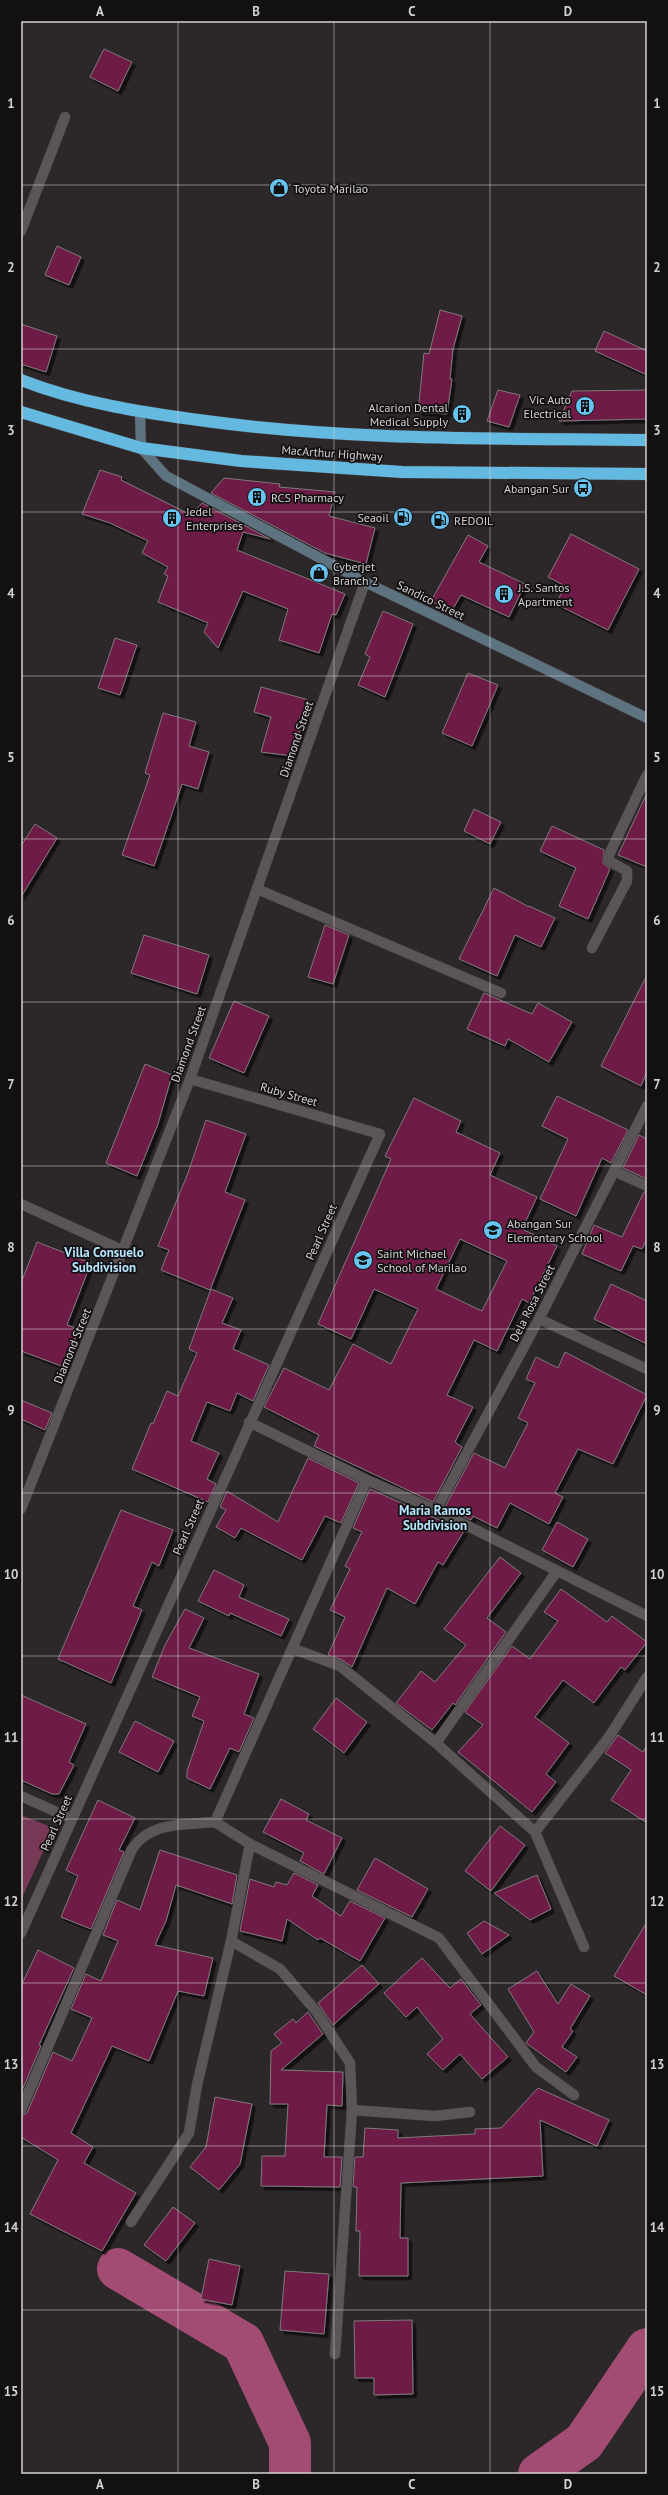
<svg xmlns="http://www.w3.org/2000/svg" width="668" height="2495" font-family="'PT Sans',sans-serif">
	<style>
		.green { fill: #773955 }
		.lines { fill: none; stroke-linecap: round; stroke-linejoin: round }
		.river { stroke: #a24c73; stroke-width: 42 }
		.building { fill: #6e1b46; stroke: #7f797b; fill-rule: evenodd; filter: url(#shadow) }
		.street-casing { stroke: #464243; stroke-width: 11 }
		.secondary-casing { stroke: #464243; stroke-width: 11 }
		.highway-casing { stroke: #464243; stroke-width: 13 }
		.street { stroke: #5b5557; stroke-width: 10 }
		.secondary { stroke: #5e7380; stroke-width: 10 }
		.highway { stroke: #64b9e1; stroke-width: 12 }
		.grid { fill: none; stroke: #d4d1d2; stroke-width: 1; stroke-opacity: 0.55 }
		.labels { text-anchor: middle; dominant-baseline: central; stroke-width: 3.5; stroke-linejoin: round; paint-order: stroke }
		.poi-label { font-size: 12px; fill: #d4d1d2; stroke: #131011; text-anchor: start }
		.street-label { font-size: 12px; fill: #d4d1d2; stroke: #131011 }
		.neighbourhood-label { font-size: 13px; font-weight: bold; fill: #b5e4fd; stroke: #131011 }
		.neatline { fill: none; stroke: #d4d1d2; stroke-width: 1.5 }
		.grid-label { font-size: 13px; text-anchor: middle; font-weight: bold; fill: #d4d1d2 }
	</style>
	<defs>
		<filter id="shadow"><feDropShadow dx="3.5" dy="3.5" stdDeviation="0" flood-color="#0009"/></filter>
	</defs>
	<rect width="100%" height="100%" fill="#2c2728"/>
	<polygon class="green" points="21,1815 54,1828 21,1900"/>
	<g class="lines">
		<g class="river">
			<polyline points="118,2269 243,2343 290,2443 290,2474"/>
			<polyline points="539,2474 584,2442 647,2349"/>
		</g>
	</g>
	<g class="building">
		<polygon points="104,49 132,62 118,91 90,77"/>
		<polygon points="57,246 81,257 69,285 45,275"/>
		<polygon points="440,310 462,316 453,349 450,379 452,379 447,414 418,412 424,353 429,354"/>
		<polygon points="21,324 57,336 46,372 21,364"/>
		<polygon points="604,331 647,351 647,375 595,351"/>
		<polygon points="498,390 520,395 509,427 487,421"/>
		<polygon points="647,390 647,419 559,421 572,391"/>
		<polygon points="100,470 122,477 121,480 191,515 202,503 270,539 243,532 237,550 345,594 336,615 332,614 319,653 279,640 288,609 243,591 218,648 204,632 208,623 158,602 168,576 164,574 168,567 142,553 148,541 110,523 82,514"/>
		<polygon points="224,478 280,484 279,487 335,492 329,516 375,528 366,564 325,553 211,493"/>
		<polygon points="571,534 639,569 608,630 556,604 565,586 548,577"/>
		<polygon points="468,535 488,546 479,562 525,584 509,617 461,595 451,612 431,601"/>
		<polygon points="383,611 413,624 385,697 358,685 370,657 365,654"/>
		<polygon points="115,638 137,645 120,695 98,688"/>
		<polygon points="468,673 498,685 472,746 442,733"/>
		<polygon points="261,687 309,700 292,756 261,752 271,717 254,712"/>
		<polygon points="163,713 196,722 189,746 209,752 198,789 182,784 154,866 122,855 150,775 145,773"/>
		<polygon points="647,793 647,867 618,855"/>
		<polygon points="474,809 501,822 490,844 464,831"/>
		<polygon points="35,824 57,838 21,897 21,846"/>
		<polygon points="552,826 604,850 603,863 610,869 588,919 559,906 576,868 540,851"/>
		<polygon points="494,888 529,907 529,906 555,918 541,947 515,935 497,976 459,959"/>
		<polygon points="325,925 349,935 333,984 308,977"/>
		<polygon points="144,935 209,955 197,994 131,973"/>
		<polygon points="647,975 647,1071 641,1086 601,1066"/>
		<polygon points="484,993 532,1014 538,1003 572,1022 549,1062 508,1039 505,1046 467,1029"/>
		<polygon points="234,1001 269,1016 244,1073 209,1058"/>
		<polygon points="145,1064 172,1075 158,1124 137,1176 106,1163"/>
		<polygon points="557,1096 628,1130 611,1163 602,1158 576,1216 540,1199 568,1139 542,1126"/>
		<path d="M 414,1098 L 461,1121 L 456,1132 L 500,1153 L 490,1175 L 537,1197 L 522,1229 L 557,1246 L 529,1303 L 522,1299 L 497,1351 L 474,1340 L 447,1395 L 473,1407 L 455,1442 L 462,1447 L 433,1502 L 314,1446 L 319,1435 L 264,1407 L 284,1368 L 329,1390 L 353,1344 L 391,1364 L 418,1309 L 374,1289 L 351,1339 L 318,1324 L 391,1159 L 385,1156 ZM 460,1239 L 507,1261 L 482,1311 L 436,1289 Z"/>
		<polygon points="206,1120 246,1134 225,1192 245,1200 210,1290 161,1270 169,1250 158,1246 188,1173"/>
		<polygon points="639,1135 647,1139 647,1179 623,1168"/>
		<polygon points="644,1192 647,1192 647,1239 642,1249 633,1246 621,1271 582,1254 594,1225 622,1237"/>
		<polygon points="37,1242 91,1263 67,1325 79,1329 64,1367 21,1351 21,1283"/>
		<polygon points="611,1284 647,1301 647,1344 594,1319"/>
		<polygon points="211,1289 233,1298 222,1323 241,1330 233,1349 269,1365 253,1401 237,1393 230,1411 207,1402 191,1441 219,1453 207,1479 216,1484 208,1502 132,1469 151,1423 153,1424 167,1391 178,1396 197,1353 189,1349"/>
		<polygon points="565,1352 647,1395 613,1464 578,1449 555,1493 563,1497 549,1524 510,1503 497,1528 473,1516 471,1520 445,1507 474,1453 505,1468 528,1423 518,1418 535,1383 526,1379 536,1357 558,1368"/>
		<polygon points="21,1400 52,1413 45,1430 21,1419"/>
		<polygon points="308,1458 359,1483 341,1523 325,1516 302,1560 241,1528 235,1538 216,1527 226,1510 220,1507 227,1491 278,1522"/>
		<polygon points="370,1489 464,1531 443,1565 438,1562 415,1604 387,1588 352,1667 342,1660 328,1655 345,1617 330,1610 350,1569 345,1566 362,1532 353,1528"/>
		<polygon points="121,1510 173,1530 159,1566 152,1562 133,1606 142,1610 111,1683 58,1659"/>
		<polygon points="557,1522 588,1539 573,1567 542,1550"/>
		<polygon points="500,1557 521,1573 487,1618 506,1632 455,1705 453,1703 432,1730 396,1703 421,1671 435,1682 466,1645 444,1629"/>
		<polygon points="214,1570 244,1585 239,1597 289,1619 281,1636 230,1613 229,1616 198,1601"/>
		<polygon points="561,1589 607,1622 612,1616 647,1642 625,1670 621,1667 594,1703 563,1680 535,1717 569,1743 546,1774 556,1782 532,1812 458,1752 483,1725 465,1712 512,1646 530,1659 558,1621 544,1612"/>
		<polygon points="185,1609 204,1618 189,1648 259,1674 244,1714 254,1718 239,1752 230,1748 210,1789 187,1778 187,1771 204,1721 192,1716 200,1697 152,1677 165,1645"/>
		<polygon points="21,1695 86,1724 69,1762 74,1765 59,1794 52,1794 21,1780"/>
		<polygon points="336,1698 367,1722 344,1753 313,1729"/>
		<polygon points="135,1721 174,1741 158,1772 119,1752"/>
		<polygon points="618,1735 643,1752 647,1745 647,1823 611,1800 631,1770 605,1753"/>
		<polygon points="281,1799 309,1814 306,1820 342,1838 324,1874 300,1861 304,1853 263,1832"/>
		<polygon points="98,1800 135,1818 119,1850 124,1852 91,1929 61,1917 78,1876 66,1870"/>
		<polygon points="500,1826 525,1845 491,1891 465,1871"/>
		<polygon points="160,1850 237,1875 232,1904 176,1885 166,1921 155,1945 213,1958 204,1996 178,1991 149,2061 112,2046 71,2133 93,2147 84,2163 136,2193 102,2251 30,2214 58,2160 21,2137 21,2116 27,2113 53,2052 72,2061 92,2018 71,2009 86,1974 101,1981 118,1941 103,1935 117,1900 140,1910"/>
		<polygon points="375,1858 428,1889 412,1917 357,1890"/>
		<polygon points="294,1873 318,1885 312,1896 341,1916 350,1901 385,1918 360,1961 320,1938 318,1940 287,1919 282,1941 240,1931 250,1879 274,1887 276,1882 287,1885"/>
		<polygon points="537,1875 551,1909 530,1920 494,1893"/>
		<polygon points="484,1921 509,1935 482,1954 467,1933"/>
		<polygon points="647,1922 647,1995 614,1976"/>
		<polygon points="38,1950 74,1968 39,2045 41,2046 21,2093 21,1986"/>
		<polygon points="422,1958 450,1988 461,1979 481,2005 470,2014 508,2057 482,2079 460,2054 443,2070 427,2054 443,2039 417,2007 406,2017 384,1993"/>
		<polygon points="362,1965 379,1984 333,2025 318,2003"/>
		<polygon points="537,1971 558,2004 571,1984 590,1996 570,2029 573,2031 562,2047 577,2057 566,2072 526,2043 534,2032 508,1989"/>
		<polygon points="308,2012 323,2034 281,2070 343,2072 342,2106 327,2105 324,2157 342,2157 340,2187 261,2186 262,2156 285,2156 288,2104 270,2104 271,2051 282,2043 274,2034 293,2019 296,2023"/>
		<polygon points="538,2088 609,2120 597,2146 540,2120 543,2176 401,2183 400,2238 408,2238 408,2276 359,2276 360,2231 356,2231 357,2187 353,2187 355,2157 363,2157 365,2128 398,2130 398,2138 475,2134 475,2129 501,2128"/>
		<polygon points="215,2097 252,2104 240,2164 219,2190 190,2167 206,2147"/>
		<polygon points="173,2207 195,2223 166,2261 144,2245"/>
		<polygon points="209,2259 240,2266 232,2305 201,2299"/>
		<polygon points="285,2271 329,2274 324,2334 280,2330"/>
		<polygon points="412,2320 413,2394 374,2395 374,2378 355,2378 354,2321"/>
	</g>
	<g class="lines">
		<defs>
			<g id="street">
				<polyline points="21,231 65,117"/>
				<polyline points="257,889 501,993"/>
				<polyline points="592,948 627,881 627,871 609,861 608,857 647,775"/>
				<polyline points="614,1171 647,1186"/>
				<polyline points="21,1204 124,1251"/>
				<polyline points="539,1319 647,1369"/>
				<polyline points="249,1422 367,1480"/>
				<polyline points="21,1509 190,1079 365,582"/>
				<polyline points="436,1510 539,1319 647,1106"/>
				<polyline points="294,1649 340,1666 436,1743 535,1832 584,1947"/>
				<polyline points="436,1743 557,1571"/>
				<polyline points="21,1796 72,1819"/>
				<polyline points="215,1822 250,1844 439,1938 536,2067 574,2095"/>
				<polyline points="535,1832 609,1737 647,1677"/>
				<polyline points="21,1933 380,1134 190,1079"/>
				<polyline points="231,1941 280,1969 316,2011 350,2063 352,2110 335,2354"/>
				<path d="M 21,2110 L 132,1849 C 151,1821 184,1825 215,1822 L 367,1480 L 436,1510 L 647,1616"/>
				<polyline points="352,2110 435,2116 470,2112"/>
				<polyline points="131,2222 189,2133 197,2085 231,1941 250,1844"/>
			</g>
			<polyline id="secondary" points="140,413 141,448 166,476 365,582 647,718"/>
			<g id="highway">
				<path d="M 21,380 C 79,403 145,413 206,421 C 353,441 500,438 647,440"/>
				<polyline points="21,412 141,448 241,461 402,472 647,474"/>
			</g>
		</defs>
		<use href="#street" class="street-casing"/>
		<use href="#secondary" class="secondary-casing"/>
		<use href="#highway" class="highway-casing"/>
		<use href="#street" class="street"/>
		<use href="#secondary" class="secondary"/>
		<use href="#highway" class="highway"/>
	</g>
	<path class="grid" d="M 178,21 L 178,2474M 334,21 L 334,2474M 490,21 L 490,2474M 21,185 L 647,185M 21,349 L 647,349M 21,512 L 647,512M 21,676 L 647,676M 21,839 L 647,839M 21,1002 L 647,1002M 21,1166 L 647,1166M 21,1329 L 647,1329M 21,1493 L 647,1493M 21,1656 L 647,1656M 21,1819 L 647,1819M 21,1983 L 647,1983M 21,2146 L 647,2146M 21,2310 L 647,2310"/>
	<defs>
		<symbol id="shop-disc" viewBox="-11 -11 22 22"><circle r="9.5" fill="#67c4f0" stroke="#131011"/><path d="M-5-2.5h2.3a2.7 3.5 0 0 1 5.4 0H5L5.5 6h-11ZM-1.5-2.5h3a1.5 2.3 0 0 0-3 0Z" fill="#111"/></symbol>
		<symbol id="building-disc" viewBox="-11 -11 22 22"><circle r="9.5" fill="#67c4f0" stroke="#131011"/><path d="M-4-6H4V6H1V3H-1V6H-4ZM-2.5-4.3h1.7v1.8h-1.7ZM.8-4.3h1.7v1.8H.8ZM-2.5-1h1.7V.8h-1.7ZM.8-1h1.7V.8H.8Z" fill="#111"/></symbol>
		<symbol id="bus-disc" viewBox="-11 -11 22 22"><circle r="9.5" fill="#67c4f0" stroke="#131011"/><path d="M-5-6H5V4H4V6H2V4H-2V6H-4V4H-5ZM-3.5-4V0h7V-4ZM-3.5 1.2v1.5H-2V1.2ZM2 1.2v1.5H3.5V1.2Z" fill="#111"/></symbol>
		<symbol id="fuel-disc" viewBox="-11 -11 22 22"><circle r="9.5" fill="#67c4f0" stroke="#131011"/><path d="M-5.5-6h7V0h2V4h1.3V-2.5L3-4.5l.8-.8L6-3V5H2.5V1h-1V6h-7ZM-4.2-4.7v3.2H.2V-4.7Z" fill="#111"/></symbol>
		<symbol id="school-disc" viewBox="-11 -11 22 22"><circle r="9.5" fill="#67c4f0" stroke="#131011"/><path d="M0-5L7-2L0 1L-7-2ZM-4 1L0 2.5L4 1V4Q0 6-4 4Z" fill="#111"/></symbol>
	</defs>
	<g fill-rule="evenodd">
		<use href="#shop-disc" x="268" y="177" width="22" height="22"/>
		<use href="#building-disc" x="574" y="395" width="22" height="22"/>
		<use href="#building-disc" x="451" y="403" width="22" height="22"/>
		<use href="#bus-disc" x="572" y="477" width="22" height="22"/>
		<use href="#building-disc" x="246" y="486" width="22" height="22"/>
		<use href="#fuel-disc" x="392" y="506" width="22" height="22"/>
		<use href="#building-disc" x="161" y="507" width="22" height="22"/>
		<use href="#fuel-disc" x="429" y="509" width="22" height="22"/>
		<use href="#shop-disc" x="308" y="562" width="22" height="22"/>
		<use href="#building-disc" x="493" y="583" width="22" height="22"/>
		<use href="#school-disc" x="482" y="1219" width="22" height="22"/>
		<use href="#school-disc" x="352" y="1249" width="22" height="22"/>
	</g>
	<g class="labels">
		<g class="poi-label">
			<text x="293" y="188">Toyota Marilao</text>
			<text x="571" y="399" text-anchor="end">Vic Auto<tspan x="571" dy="14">Electrical</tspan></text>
			<text x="448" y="407" text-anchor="end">Alcarion Dental<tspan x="448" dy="14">Medical Supply</tspan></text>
			<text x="569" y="488" text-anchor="end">Abangan Sur</text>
			<text x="271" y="497">RCS Pharmacy</text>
			<text x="186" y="511">Jedel<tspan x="186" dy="14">Enterprises</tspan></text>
			<text x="389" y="517" text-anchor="end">Seaoil</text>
			<text x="454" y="520">REDOIL</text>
			<text x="333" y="566">Cyberjet<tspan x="333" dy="14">Branch 2</tspan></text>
			<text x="518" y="587">J.S. Santos<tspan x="518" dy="14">Apartment</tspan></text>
			<text x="507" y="1223">Abangan Sur<tspan x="507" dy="14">Elementary School</tspan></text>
			<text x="377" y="1253">Saint Michael<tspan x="377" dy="14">School of Marilao</tspan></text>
		</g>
		<g class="street-label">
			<text transform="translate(332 453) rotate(4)">MacArthur Highway</text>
			<text transform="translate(431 600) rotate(26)">Sandico Street</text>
			<text transform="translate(296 739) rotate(-71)">Diamond Street</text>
			<text transform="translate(188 1044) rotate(-70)">Diamond Street</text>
			<text transform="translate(289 1094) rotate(16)">Ruby Street</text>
			<text transform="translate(321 1232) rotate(-66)">Pearl Street</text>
			<text transform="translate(532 1303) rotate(-63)">Dela Rosa Street</text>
			<text transform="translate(72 1346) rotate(-68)">Diamond Street</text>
			<text transform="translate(188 1527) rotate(-66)">Pearl Street</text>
			<text transform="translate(56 1823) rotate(-66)">Pearl Street</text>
		</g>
		<g class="neighbourhood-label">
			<text x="104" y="1252">Villa Consuelo<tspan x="104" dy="15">Subdivision</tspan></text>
			<text x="435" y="1510">Maria Ramos<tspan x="435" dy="15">Subdivision</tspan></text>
		</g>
	</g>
	<rect width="668" height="2495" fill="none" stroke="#131011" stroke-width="44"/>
	<rect x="22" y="22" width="624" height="2451" class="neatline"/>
	<g class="grid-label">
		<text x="100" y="16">A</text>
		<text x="256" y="16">B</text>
		<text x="412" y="16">C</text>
		<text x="568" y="16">D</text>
		<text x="11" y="108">1</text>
		<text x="657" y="108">1</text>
		<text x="11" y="272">2</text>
		<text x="657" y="272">2</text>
		<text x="11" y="435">3</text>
		<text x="657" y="435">3</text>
		<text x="11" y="598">4</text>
		<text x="657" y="598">4</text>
		<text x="11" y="762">5</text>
		<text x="657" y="762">5</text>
		<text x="11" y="925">6</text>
		<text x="657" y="925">6</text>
		<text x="11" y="1089">7</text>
		<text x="657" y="1089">7</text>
		<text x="11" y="1252">8</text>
		<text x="657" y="1252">8</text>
		<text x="11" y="1415">9</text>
		<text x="657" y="1415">9</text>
		<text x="11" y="1579">10</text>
		<text x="657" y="1579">10</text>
		<text x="11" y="1742">11</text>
		<text x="657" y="1742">11</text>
		<text x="11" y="1906">12</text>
		<text x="657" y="1906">12</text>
		<text x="11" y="2069">13</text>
		<text x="657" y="2069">13</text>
		<text x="11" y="2232">14</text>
		<text x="657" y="2232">14</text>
		<text x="11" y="2396">15</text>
		<text x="657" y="2396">15</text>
		<text x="100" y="2489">A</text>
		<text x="256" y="2489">B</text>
		<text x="412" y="2489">C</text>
		<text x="568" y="2489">D</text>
	</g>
</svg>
